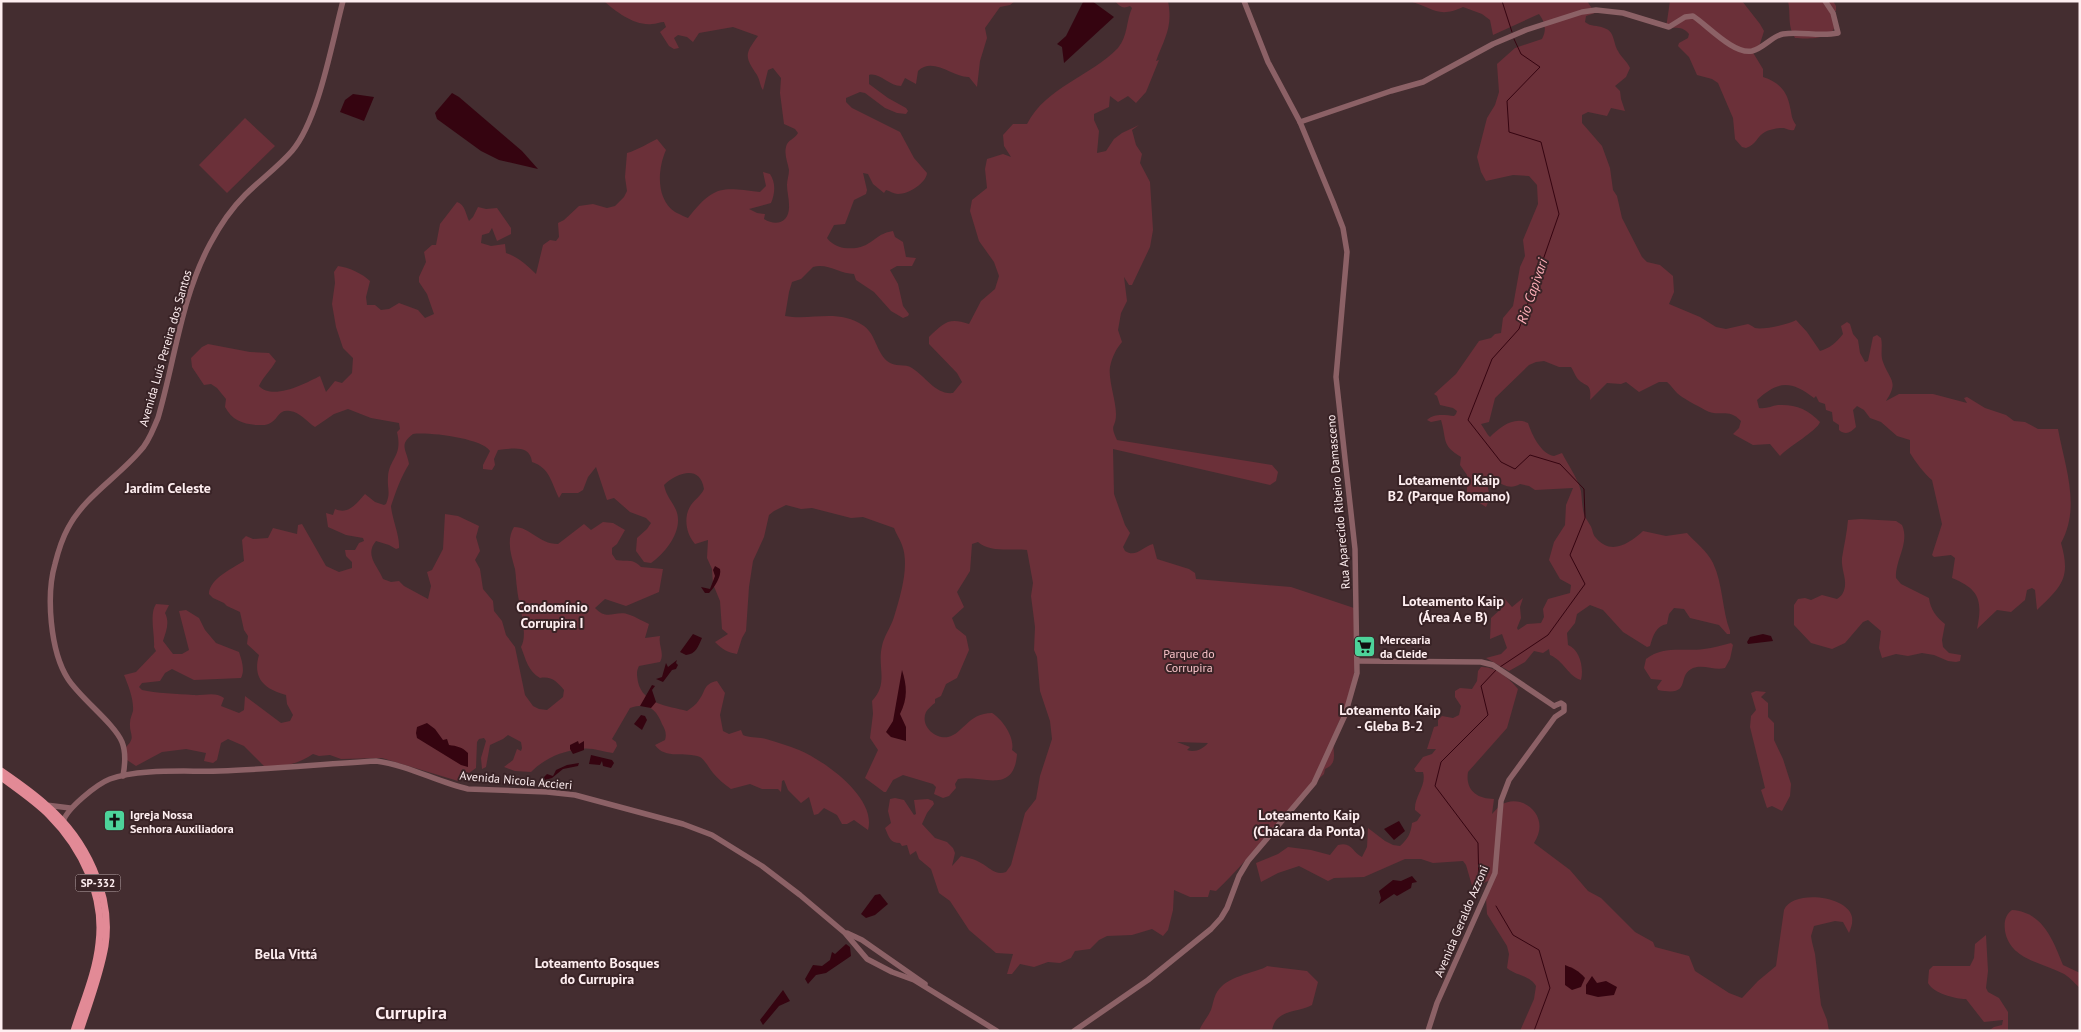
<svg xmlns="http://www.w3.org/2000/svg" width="2081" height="1032" font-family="'PT Sans',sans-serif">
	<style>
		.green { fill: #6b3039; fill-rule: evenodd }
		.water { fill: #350410 }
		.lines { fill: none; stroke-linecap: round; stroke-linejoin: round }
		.stream { stroke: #350410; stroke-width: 1 }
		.tertiary { stroke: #8c6166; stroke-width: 5.5 }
		.primary { stroke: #e28a96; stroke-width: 7 }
		.labels { text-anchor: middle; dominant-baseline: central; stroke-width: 4; stroke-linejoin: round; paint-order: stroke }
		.shield { fill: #392326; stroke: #c3b1b3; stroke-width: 1 }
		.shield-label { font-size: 11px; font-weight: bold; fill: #feeef0 }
		.street-label { font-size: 12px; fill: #feeef0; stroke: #392326 }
		.poi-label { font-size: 12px; font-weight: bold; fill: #feeef0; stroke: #392326; text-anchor: start }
		.park-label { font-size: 12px; fill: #f8c2c8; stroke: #392326 }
		.water-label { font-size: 14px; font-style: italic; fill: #ffafb9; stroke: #392326 }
		.neighbourhood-label { font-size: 14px; font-weight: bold; fill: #feeef0; stroke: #392326 }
		.district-label { font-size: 18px; font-weight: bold; fill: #feeef0; stroke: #392326 }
	</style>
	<rect width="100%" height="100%" fill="#442d30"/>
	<g class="green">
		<path d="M 604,1 L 1015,1 L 1010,5 L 1000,7 L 985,28 L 987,38 L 980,61 L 977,87 L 969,77 C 954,78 933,56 918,71 L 916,84 L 905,78 L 901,86 C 889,86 879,72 869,75 L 869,84 L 888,98 L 906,108 L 908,111 L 906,114 L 897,113 L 885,108 L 865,93 L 860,92 L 846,98 L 846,102 L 852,108 L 900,132 L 914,158 L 927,173 C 926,183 909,194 898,194 C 894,194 890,191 886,190 L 884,193 L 873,184 L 868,174 L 863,173 L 867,190 L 866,194 L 854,200 L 845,224 L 834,225 L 827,238 C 830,243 838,247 844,248 C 872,251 872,234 893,231 L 895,237 L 903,242 L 906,257 L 916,258 L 912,266 L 897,266 L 890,270 L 898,284 L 903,306 L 909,314 L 908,316 L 903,318 L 891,311 L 874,292 L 856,280 L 854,274 C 840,274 828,263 813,267 L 801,279 L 792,282 L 789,292 L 785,316 C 812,321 838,308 864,326 C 876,335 876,351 887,361 C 895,368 905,363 912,368 C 926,377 936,395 953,393 L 962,382 L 957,373 L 929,344 L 929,337 C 944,323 948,317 969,324 L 981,301 L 995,289 L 999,276 L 994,262 L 979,241 L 970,211 L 972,200 L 987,188 L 985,169 L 987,159 L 1003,154 L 1011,157 L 1004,146 L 1003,135 L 1013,124 L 1027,124 C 1047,86 1090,77 1118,48 C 1128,36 1126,21 1132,8 L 1130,6 C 1123,9 1120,7 1115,1 L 1168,1 C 1173,27 1165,37 1156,61 L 1159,60 L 1146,92 L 1136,103 L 1128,96 L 1118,102 L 1110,96 L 1109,107 L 1094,114 L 1094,120 L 1099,131 L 1097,153 L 1106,151 L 1114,139 L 1122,133 L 1139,125 L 1132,130 L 1136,145 L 1142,154 L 1140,163 L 1150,182 L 1153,230 L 1150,247 L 1132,285 L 1129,285 L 1124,277 L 1127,301 L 1121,313 L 1118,330 L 1122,342 C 1116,349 1112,357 1110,367 C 1108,379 1116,401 1116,414 C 1116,429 1109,423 1117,440 L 1272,465 L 1278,472 L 1276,481 L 1270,485 L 1113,449 L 1114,494 L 1125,525 L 1130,533 L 1123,547 L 1125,551 C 1136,558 1142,547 1153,544 L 1157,559 L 1189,569 L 1195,573 L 1196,579 L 1291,587 L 1357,609 C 1356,638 1357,668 1350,697 C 1346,710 1337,722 1334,736 C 1331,749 1340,763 1325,769 L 1324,774 C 1285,810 1255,854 1216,891 L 1210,890 L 1208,897 L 1190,897 L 1174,890 L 1173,910 L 1168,930 L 1163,936 L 1152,929 L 1132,935 L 1107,936 L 1099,940 L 1090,949 L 1075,951 L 1071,958 L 1060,963 L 1048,962 L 1034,967 L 1020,964 L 1012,974 L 1007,974 L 1013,954 L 996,953 L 969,930 L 950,901 L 939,893 L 931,869 L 919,859 L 916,851 L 910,855 L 907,845 L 902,846 L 900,843 C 890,843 889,837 885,828 L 891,823 L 888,811 L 890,799 L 895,798 L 904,800 L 914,815 L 916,814 L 914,800 L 928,799 L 933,801 L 934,804 L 927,813 L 922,824 L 935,838 L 947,842 L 953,848 L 955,853 L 952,866 L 961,856 C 968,858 975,859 981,863 C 990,868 996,876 1006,872 L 1011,865 L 1025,813 L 1036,799 L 1040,776 L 1052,739 L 1050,721 L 1040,691 L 1037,657 L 1034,650 L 1035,627 L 1031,596 L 1033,583 L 1027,550 C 1011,548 990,553 978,542 L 972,544 L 970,571 L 957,592 L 964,607 L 952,618 L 956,628 L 966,636 L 969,650 L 957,678 L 946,684 L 941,696 L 935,699 L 935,703 C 932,705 928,709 926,712 C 920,725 934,739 948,737 C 963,734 968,713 992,713 C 1002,719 1015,737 1012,750 L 1017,754 C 1014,796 980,774 958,779 L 955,784 L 956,788 L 949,796 L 943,798 L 934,794 L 936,787 L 933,784 L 903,775 L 893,780 L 886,792 L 884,792 L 865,778 L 878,750 L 870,738 L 873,714 L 872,701 C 889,683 877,667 882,646 C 884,636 891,627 894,617 C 900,597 910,566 902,545 C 900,539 896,534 894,528 L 863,517 L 851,518 L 812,508 L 801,509 L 786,505 L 774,511 L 769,515 L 764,537 L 753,561 L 749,587 L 746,631 L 742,638 L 737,654 C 727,652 723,650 715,642 L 728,634 L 722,629 L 720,601 L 713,584 L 712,569 L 707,558 L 708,540 L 695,544 C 686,534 683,517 691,505 C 695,499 701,496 704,489 C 700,464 677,473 664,485 C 666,496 672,501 676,510 C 684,529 667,552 651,563 L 644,562 L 636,551 L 637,538 L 647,529 L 651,523 L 646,518 L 630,512 L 614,498 L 607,500 L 596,467 L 588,477 L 583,490 L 578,493 L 562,493 L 559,498 C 551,482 550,468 532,462 C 530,444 511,449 498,450 L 494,459 L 495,465 L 492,470 L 483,469 L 483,465 L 490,451 C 481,438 429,432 413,434 C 398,445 407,450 409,464 C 401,477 396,491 391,506 C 392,519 400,536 399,548 L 396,549 L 389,545 L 376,541 C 364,555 378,566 383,579 L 391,582 L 399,581 L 404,586 L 428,599 L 431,586 L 427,572 L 432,570 L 443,549 L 445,514 L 458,516 L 479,526 L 476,537 L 480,551 L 475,560 L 480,569 L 483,589 L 493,601 L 494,611 L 502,621 L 506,635 L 515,647 L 525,695 L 533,706 L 539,709 L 547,710 L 563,697 L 564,690 C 557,682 552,676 540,678 C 528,671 526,660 521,647 C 529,634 518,603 517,588 C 516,582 516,575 515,569 C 511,555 506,540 514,527 C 531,527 538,544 558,544 L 584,524 L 591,530 L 603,522 L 613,523 L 625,530 L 617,544 L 612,548 L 612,554 L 616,560 C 626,562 633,558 641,567 L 663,569 L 659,592 L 626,606 L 605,599 L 595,608 C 608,622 615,609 630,615 C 636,617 642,621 649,624 L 645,638 L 660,636 C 658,646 665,653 660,662 L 639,666 C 636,672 637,675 638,682 C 643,704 668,706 687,711 C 691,708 696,705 699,700 C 706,691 703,684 717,681 L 725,693 L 720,715 L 723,731 L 729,734 L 741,730 L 743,735 C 750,738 758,737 766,739 C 777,742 789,746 799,750 C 825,761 877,798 868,830 L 854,820 L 847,824 L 842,824 L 837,815 L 824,808 L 818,814 L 814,815 L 809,797 L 801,803 L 788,790 L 784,780 L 782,781 L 781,792 L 778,789 L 762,789 L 750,784 L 731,789 C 724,784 718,779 713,773 C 709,768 705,760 700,757 C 686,751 665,760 655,745 L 665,740 C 667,734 665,729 662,724 C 656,708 647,702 630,708 L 612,739 L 616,742 L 617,746 L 613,753 C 604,752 591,747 581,749 C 562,751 545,758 531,772 L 515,771 L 504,767 L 513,760 L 517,749 L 521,751 L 522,748 L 521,742 L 508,735 L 503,739 L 490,745 L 486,767 L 482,769 L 481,758 L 486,741 L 484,738 L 479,739 L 477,742 L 476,768 L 458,781 L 382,758 L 341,759 L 330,755 L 319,756 L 313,754 C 298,764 283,767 266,768 L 244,746 L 228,739 L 221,743 L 217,760 L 213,763 L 204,761 L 206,753 L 186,749 L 162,752 L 136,766 L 127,760 L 125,748 C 137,737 129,735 130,723 C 130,718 132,715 133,711 C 134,699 128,685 124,675 L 136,672 L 156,651 L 154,647 C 155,635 149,614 156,604 L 169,605 L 165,613 C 170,623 166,631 163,641 L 173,654 L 182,654 L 189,650 L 179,611 L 186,610 L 199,618 L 205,630 L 216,643 L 239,652 C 242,661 245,670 241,678 L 194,680 L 172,669 L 165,673 L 160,681 L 142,683 L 139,687 L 142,690 C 155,693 178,694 193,695 C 203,696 215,691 224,698 L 221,706 L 239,713 L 244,710 L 245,696 L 281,723 L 290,721 L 293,715 L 287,704 L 286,695 C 265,689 252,679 259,655 L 247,644 L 248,636 L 244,630 L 240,612 L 227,606 L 224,603 L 213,598 L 209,594 C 209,579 233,568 244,561 L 242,540 L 246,536 L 253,539 L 268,538 L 273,528 L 297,534 L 298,525 L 302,524 L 326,566 L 339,572 L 352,568 L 352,562 L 346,556 L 345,550 L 355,550 L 359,543 L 364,541 L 363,538 L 346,535 L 328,527 L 326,513 L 333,515 L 335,509 C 348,515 356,504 365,494 L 375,502 L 384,505 L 386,504 C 391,492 387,489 388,477 C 389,458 403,457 397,432 L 400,429 L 399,423 L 371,418 L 348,409 L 334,414 L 315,427 C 307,422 300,412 290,411 C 279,409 279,417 272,422 C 267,426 262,425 257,425 C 242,424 232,420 225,407 L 226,399 L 217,388 L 211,384 L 204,385 L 192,367 L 191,358 L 202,347 L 208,344 L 250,352 L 269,353 L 276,361 C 271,370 263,377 259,386 C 273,401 306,383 320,376 L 326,392 L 335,381 L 342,383 L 352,373 L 353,358 L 343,348 L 336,327 L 332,304 L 335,283 L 334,272 L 338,266 C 348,267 363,274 370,281 L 366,297 L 367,305 L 375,305 L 381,310 L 389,309 L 399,303 L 418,310 L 425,318 L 434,314 L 427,294 L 419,282 L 419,277 L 426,262 L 424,252 L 432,245 L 436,245 L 440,224 L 457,202 C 465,204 466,215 469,221 L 473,217 L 478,207 L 486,209 L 497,208 L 511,228 L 511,234 L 497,241 L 492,228 L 489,233 L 482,235 L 481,243 L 491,246 L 505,244 L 506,253 C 518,257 527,265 536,274 L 543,245 L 550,240 L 556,241 L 559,237 L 558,223 L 564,220 L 579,206 L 593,204 L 607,208 L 615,206 L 624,197 L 627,191 L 625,177 L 627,153 C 638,150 648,143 657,139 L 666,150 C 658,168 655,198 675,212 C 677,213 685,217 688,218 C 714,185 721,187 760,192 L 766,186 L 763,172 L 770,174 C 776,183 775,193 771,203 L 749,209 L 757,213 L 765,214 L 764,219 C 777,227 790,222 789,205 C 789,198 787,192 787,185 C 787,180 789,175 789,170 C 788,163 784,155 786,147 C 787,140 795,139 798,133 L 795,129 L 784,124 L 780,93 L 781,78 L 773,68 L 768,70 L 763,90 C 760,86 760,80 757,75 C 744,56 745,54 758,36 L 733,27 L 699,33 L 693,42 L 687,37 L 678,35 L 674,38 L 679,48 L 674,49 L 669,46 L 660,32 L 666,27 L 664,22 C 660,22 656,24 652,24 C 635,26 616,12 604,1 ZM 1177,742 L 1208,743 C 1203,749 1195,753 1187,750 L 1190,747 Z"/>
		<path d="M 1409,1 L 1587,1 L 1595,13 L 1586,16 L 1585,22 C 1591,27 1597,25 1604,28 C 1615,31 1613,43 1618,51 C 1621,57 1627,61 1630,68 L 1626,77 L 1615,86 L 1620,91 L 1621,99 L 1625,111 L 1611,108 L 1607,116 L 1588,112 L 1582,115 L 1582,123 L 1602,146 L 1610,168 L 1613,190 L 1617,196 L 1622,218 L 1642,257 L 1647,262 L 1660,265 L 1673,276 L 1674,292 L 1669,304 L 1700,317 L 1716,327 L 1726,329 L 1748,324 C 1751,325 1753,327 1755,328 C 1763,330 1790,324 1796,320 L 1807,332 L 1820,351 C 1830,348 1836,343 1843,334 L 1841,326 L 1847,322 L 1850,324 L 1853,334 L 1858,340 L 1860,353 L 1865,362 L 1868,361 L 1873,337 L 1877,335 L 1881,338 C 1883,346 1880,355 1883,362 C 1890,381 1899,381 1886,401 L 1899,394 L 1933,394 L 1967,403 L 1964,398 L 1967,397 L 1985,408 L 2006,415 L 2014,421 L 2025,422 L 2038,429 L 2058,429 C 2065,467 2081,507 2061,543 C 2071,578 2062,586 2037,610 L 2035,590 L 2032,588 L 2027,590 L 2025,600 L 2011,612 L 1997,610 L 1977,629 C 1983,600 1979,589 1952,578 L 1955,558 L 1951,555 L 1934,557 L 1932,555 L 1942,524 L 1932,480 C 1925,475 1915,461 1910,453 L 1910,440 L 1897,436 L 1881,422 L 1870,418 L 1864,410 L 1857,406 L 1853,410 L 1856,427 C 1851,432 1846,436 1839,430 L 1839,425 L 1833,421 L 1832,412 L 1826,410 L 1825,404 L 1819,402 L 1816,396 L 1814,398 C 1791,381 1779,380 1757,400 L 1759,408 C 1767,409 1771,406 1778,405 C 1795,404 1808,409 1820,422 C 1817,431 1789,446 1780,456 L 1770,444 L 1753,445 L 1733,434 L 1739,428 L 1741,421 C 1728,407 1719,418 1705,410 C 1698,406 1682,398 1677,393 C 1673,389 1671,385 1667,382 L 1659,382 L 1639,392 L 1626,382 L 1621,384 L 1607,383 L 1590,400 C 1592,381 1585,388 1577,378 C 1575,375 1573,370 1571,367 L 1559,367 L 1544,361 L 1536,362 L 1529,365 L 1495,398 L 1489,422 L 1481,424 L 1488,435 L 1490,437 C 1500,427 1514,416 1528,423 C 1532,435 1541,454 1554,456 L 1562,453 C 1568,465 1577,477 1581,491 C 1582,499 1582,507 1584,514 C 1585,518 1588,521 1590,525 C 1593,529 1592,534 1596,538 C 1611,556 1630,543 1643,531 L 1666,536 L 1687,533 C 1695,542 1708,552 1713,563 C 1723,584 1722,610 1730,631 L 1730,634 L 1727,634 L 1719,625 L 1690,618 L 1684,609 L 1674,608 L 1669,614 L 1667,624 C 1656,626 1653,635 1650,646 L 1647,647 L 1623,632 L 1603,610 L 1590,605 L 1577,614 L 1575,623 L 1567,633 L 1568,645 C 1580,650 1584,668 1581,680 C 1569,677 1563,660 1550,655 L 1549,649 L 1543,653 L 1534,651 L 1525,662 L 1509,671 L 1486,658 L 1501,654 L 1507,648 L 1502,634 L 1490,639 L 1491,618 L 1503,607 L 1504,598 L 1512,607 L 1523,598 L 1520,607 L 1521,618 L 1517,628 L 1518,630 L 1527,624 L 1541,623 L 1544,617 L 1543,609 L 1548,599 L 1570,593 L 1571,585 L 1560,579 L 1549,560 L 1554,542 L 1565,525 L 1566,505 L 1573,488 L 1535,490 L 1529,486 L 1520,484 C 1510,490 1504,485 1494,480 L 1487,483 L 1490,498 L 1486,507 L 1467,495 L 1467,475 L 1460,465 L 1461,457 C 1441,445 1447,440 1441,420 L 1431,422 L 1427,420 C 1434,413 1445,415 1454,416 L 1456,414 L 1457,411 L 1453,408 L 1440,405 L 1437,396 L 1434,394 L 1456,374 L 1479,341 L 1491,338 L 1495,334 L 1501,333 L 1503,318 L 1513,306 L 1520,267 L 1525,256 L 1523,240 L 1538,204 L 1537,185 L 1529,176 L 1513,175 L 1486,181 L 1481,172 L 1477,157 L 1487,118 L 1495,105 L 1499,92 L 1497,64 L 1515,48 L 1542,39 C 1547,30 1545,22 1539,14 L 1493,35 L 1490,20 L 1482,14 L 1463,7 C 1438,19 1432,7 1409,1 Z"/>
		<path d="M 1670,1 L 1742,1 L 1760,24 L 1764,31 L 1760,44 L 1752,51 L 1763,69 L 1763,77 C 1778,82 1787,90 1790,107 C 1792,115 1791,118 1796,125 L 1794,130 C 1788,131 1787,128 1782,128 C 1777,128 1769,130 1765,132 C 1757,136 1756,145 1746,148 L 1742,147 L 1735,139 L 1733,118 L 1718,83 L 1712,79 L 1697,75 L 1689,57 L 1678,46 L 1679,43 L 1688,38 L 1689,34 C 1683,26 1675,28 1666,28 Z"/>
		<path d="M 1788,1 L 1833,1 L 1836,6 L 1836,11 L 1832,11 C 1833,15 1835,19 1835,23 C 1836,40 1806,39 1795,38 C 1787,26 1791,14 1788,1 Z"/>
		<polygon points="245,118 275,146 227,193 199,165"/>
		<path d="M 1861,519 L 1896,521 L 1902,525 C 1910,543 1895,560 1896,578 L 1901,584 L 1929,598 C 1930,609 1937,618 1945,624 L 1942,640 L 1943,647 L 1949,653 L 1961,655 L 1960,661 L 1956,662 L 1948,661 L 1934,655 L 1922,653 L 1908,656 L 1896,654 L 1882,658 L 1879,648 L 1881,631 L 1868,620 L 1863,622 L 1845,643 L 1832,649 L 1811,643 L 1794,625 L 1794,605 L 1798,599 L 1805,598 L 1811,600 L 1822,595 L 1837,599 C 1842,596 1844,592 1845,586 C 1846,577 1841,568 1842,558 C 1844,545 1847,533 1848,520 Z"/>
		<path d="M 1731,643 L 1733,645 L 1730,659 L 1725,668 C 1715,671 1704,664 1693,668 C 1675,676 1694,697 1658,690 L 1657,687 L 1662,680 L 1651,679 L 1644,668 L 1646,659 C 1664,645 1683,652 1704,649 C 1713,648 1722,645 1731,643 Z"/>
		<path d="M 1481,667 C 1495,666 1509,678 1518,689 L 1507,728 L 1468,772 C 1465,790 1477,799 1494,799 L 1492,814 C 1495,811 1497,808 1501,805 C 1522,792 1552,816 1534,843 L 1570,870 L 1588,891 L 1601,898 L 1635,932 L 1653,942 L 1655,947 L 1689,956 L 1695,971 L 1729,993 L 1742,998 L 1758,981 L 1776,966 L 1784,910 C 1793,889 1848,896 1852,917 C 1853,923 1851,928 1849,933 L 1843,922 L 1835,921 L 1814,926 L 1811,936 L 1812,942 L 1815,954 L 1821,1005 L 1827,1020 L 1829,1031 L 1520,1031 L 1534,999 L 1536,986 C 1530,975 1516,976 1507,968 L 1509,954 L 1507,946 L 1487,914 L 1486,898 L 1489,881 L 1485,882 L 1475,896 L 1466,865 L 1463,861 L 1433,863 L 1421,859 L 1405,859 L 1364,877 L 1334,878 L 1328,881 L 1299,866 L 1278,873 L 1261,882 L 1256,863 L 1278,854 L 1288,847 L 1311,850 L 1330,855 L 1338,845 C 1352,841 1352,852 1362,857 L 1367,847 L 1368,828 L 1385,841 L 1393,845 L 1400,846 C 1408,839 1411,833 1412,823 L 1417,821 L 1421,815 L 1415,810 C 1414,796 1427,786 1423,772 L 1416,772 L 1414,769 L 1423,757 L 1432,754 L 1436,749 L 1427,749 L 1434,727 L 1438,726 L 1438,720 L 1442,716 L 1453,718 L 1459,715 L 1461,706 L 1455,697 L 1455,691 L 1460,688 L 1472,689 L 1477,681 L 1478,671 Z"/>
		<polygon points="1756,691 1766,692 1761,697 1768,703 1768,717 1774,723 1774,740 1783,759 1791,784 1790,796 1782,811 1772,806 1767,808 1761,790 1765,788 1750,727 1751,716 1756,710 1751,693"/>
		<path d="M 2012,910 C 2043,912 2053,940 2063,965 L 2080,973 L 2080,988 C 2074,983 2069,976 2062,973 C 2040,962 2010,959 2005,931 C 2004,922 2005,915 2012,910 Z"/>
		<path d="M 1986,935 L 1988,971 L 1986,988 L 1988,992 L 1999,998 L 2008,1012 L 2008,1031 L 1988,1031 L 1994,1027 L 2002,1025 L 2003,1020 L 1984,1022 L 1966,999 C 1955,999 1933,993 1928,983 L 1929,970 L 1933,966 L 1970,966 L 1974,958 L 1975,944 Z"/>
		<path d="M 1267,966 L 1307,971 L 1318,982 L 1312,1005 C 1297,1013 1275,1009 1272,1031 L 1199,1031 C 1202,1023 1208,1017 1211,1010 C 1214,1001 1214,993 1222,986 C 1233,975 1264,970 1267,966 Z"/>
	</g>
	<g class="water">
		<polygon points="1092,1 1114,17 1064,63 1062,47 1057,44 1066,36 1083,2"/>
		<polygon points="452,93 459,97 522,151 538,169 499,160 481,151 437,119 435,113"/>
		<polygon points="353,94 374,97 364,121 340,112 345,100"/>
		<path d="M 715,566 L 720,569 C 722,576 714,588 709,593 L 705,593 L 701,587 L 710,589 L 715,576 L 713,570 Z"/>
		<path d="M 693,634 L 702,638 C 698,647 696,654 686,655 L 680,652 Z"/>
		<polygon points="1763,634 1771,636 1773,641 1748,644 1747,642 1750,637"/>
		<polygon points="677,660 676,663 678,665 676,669 672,670 663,682 656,679 662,677 666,663 668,667"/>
		<path d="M 902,670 C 907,686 908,698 900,714 L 906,727 L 906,741 L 891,737 L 886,732 L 893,721 Z"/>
		<polygon points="652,685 655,686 652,690 656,702 651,708 640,706"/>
		<polygon points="641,715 645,716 647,720 642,730 634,724"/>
		<path d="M 427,723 L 435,729 L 443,740 L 447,739 L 449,745 C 457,746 462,747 468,753 L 468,767 L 461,765 L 417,738 L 416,733 L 417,727 Z"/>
		<polygon points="578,741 579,744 584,741 584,750 573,754 570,749 570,745"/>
		<polygon points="591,755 612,760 614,763 611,768 603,766 602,761 600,765 589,764"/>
		<polygon points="579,763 578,766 563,769 552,778 545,780 543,778 547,774 553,776 556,770 567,765"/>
		<polygon points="1399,821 1405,831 1394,840 1384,829"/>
		<polygon points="1412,876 1417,882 1412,883 1411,888 1397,896 1394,894 1379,904 1381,898 1379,891 1393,880 1401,881"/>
		<polygon points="880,894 888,904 875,915 866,918 861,914 875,895"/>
		<polygon points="846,944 850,947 851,956 826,973 816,975 808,984 805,979 813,965 822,966 830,960 832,952 835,954"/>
		<path d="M 1565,965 C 1573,968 1579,971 1585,978 L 1581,987 L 1572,990 L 1565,985 Z"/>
		<polygon points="1592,976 1597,983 1606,981 1617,987 1614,995 1598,997 1586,994 1586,985"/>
		<polygon points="783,990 790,1001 779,1006 763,1025 760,1020"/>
	</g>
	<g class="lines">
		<g class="stream">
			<polyline points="1502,1 1512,32"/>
			<polyline points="1500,667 1548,635 1585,584 1570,555 1585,518 1584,489 1560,464 1530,455 1515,469 1501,462 1468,420 1492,359 1519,329 1559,214 1541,142 1509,132 1507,101 1540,67 1521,54 1514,39"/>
			<polyline points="1479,887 1478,843 1435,786 1441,762 1488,715 1481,686 1497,669"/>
			<polyline points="1496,906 1513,935 1539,950 1550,988 1534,1031"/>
		</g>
		<g class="tertiary">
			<path d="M 1300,122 L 1391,91 L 1423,82 L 1493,44 L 1526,30 L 1582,12 L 1596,10 L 1623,13 L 1669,27 L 1685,17 L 1693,16 C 1707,25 1734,55 1752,51 C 1764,48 1772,36 1783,34 C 1801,31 1819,37 1838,33 L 1833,13 L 1825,1"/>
			<polyline points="1358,661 1481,662 1493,665 1554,706"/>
			<path d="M 123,776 C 125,765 126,752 122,742 C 114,723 81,699 68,679 C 50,651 46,595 55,564 C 58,552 62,539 68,528 C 84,497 118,477 140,451 C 149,442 153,429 158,418 C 175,360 181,298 210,244 C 219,227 231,209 245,195 C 260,180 278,167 292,151 C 319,119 332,42 343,1"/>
			<polyline points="46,805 70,808"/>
			<path d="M 63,822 C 66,809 97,784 110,779 C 139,768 188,772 220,771 C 272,769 324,764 376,761 C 408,765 437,782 468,789 L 547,792 L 575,795 L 683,824 L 712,835 L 762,866 L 800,895 L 845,933 L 867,959 L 892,972 L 914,980 L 997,1031"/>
			<polyline points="847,933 862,940 925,984"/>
			<polyline points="1074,1031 1148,980 1211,929 1221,918 1227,908 1239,876 1248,861 1314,783 1345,715 1357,673 1355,549 1336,377 1347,252 1343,228 1333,202 1300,122 1268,62 1244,1"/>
			<polyline points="1428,1031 1437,1003 1495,873 1501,801 1509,780 1555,717 1564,711 1564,705 1561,703 1554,706"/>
		</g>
		<g class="primary">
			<path d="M 1,771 C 17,782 33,793 47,806 C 85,839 113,894 105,946 C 100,975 89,1003 80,1031"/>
			<path d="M 1,777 C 17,789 35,801 49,815 C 82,848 105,896 99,943 C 96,973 83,1002 74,1031"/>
		</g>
	</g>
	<defs>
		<symbol id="supermarket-square" viewBox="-11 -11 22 22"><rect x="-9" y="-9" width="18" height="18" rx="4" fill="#4dd39a" stroke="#392326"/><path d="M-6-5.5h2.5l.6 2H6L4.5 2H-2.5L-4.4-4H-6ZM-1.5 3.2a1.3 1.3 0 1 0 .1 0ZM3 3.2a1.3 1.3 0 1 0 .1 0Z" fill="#111"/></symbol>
		<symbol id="church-square" viewBox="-11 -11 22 22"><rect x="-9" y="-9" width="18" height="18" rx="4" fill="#4dd39a" stroke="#392326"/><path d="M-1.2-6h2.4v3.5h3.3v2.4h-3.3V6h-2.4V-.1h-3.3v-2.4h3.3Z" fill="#111"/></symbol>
	</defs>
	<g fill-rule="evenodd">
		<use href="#supermarket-square" x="1352" y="634" width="25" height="25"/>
		<use href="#church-square" x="102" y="808" width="25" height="25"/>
	</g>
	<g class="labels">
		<rect class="shield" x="75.5" y="874.5" width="45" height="17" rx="4"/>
		<g class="shield-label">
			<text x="98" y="883">SP-332</text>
		</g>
		<g class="street-label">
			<text transform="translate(165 348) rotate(-74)">Avenida Luís Pereira dos Santos</text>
			<text transform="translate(1338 502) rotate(-95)">Rua Aparecido Ribeiro Damasceno</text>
			<text transform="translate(516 780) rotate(5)">Avenida Nicola Accieri</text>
			<text transform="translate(1461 921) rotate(-67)">Avenida Geraldo Azzoni</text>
		</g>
		<g class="poi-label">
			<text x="1380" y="639">Mercearia<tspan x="1380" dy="14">da Cleide</tspan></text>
			<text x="130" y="814">Igreja Nossa<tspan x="130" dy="14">Senhora Auxiliadora</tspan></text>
		</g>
		<g class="park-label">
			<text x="1189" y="653">Parque do<tspan x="1189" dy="14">Corrupira</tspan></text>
		</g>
		<g class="water-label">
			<text transform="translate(1532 291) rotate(-71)">Rio Capivari</text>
		</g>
		<g class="neighbourhood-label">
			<text x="1449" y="480">Loteamento Kaip<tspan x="1449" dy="16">B2 (Parque Romano)</tspan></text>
			<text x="168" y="488">Jardim Celeste</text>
			<text x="1453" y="601">Loteamento Kaip<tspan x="1453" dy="16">(Área A e B)</tspan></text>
			<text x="552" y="607">Condomínio<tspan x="552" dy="16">Corrupira I</tspan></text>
			<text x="1390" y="710">Loteamento Kaip<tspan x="1390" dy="16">- Gleba B-2</tspan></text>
			<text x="1309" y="815">Loteamento Kaip<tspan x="1309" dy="16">(Chácara da Ponta)</tspan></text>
			<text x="286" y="954">Bella Vittá</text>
			<text x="597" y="963">Loteamento Bosques<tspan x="597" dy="16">do Currupira</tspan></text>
		</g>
		<g class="district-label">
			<text x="411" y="1012">Currupira</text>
		</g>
	</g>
	<rect width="2081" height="1032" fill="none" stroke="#feeef0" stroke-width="5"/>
</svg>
